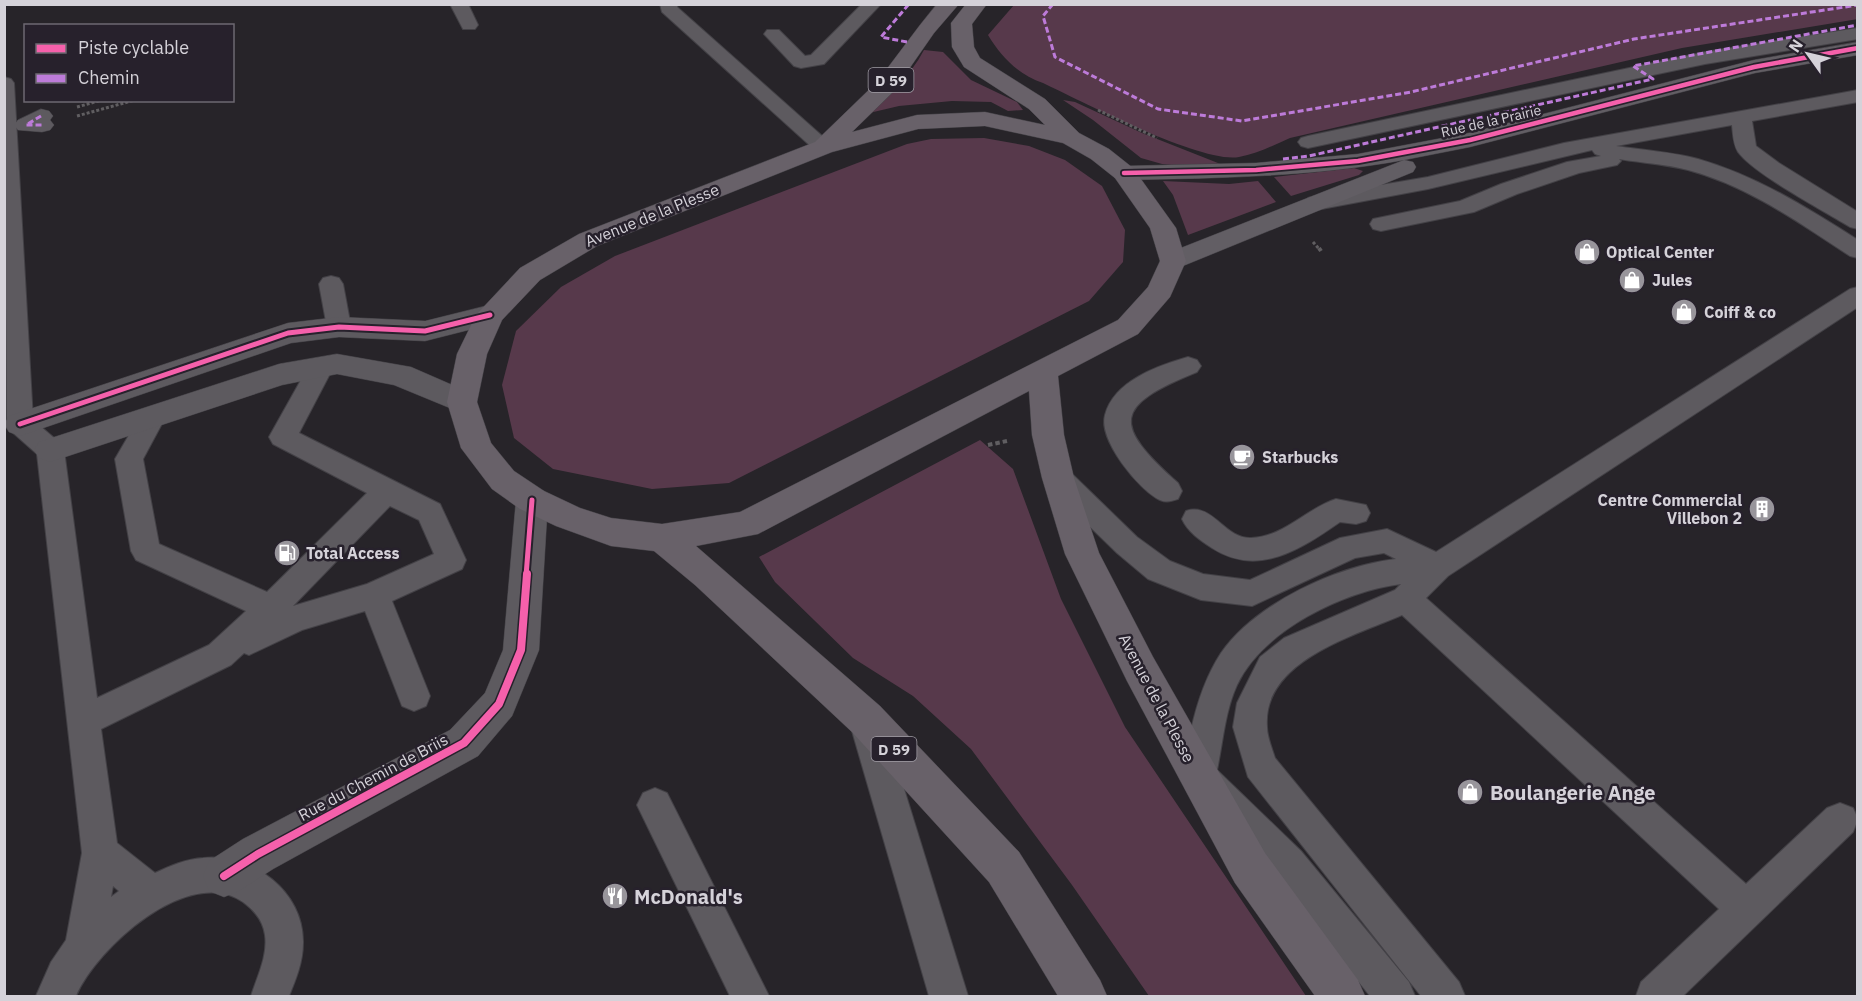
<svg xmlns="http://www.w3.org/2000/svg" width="1862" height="1001" font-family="'IBM Plex Sans',sans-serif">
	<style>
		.green { fill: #57394b }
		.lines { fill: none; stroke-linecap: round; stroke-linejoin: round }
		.lane-casing { stroke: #434146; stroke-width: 2 }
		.street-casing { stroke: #434146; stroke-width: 1 }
		.secondary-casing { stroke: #434146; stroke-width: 1 }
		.primary-casing { stroke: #434146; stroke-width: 1 }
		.path-far1 { stroke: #605e61; stroke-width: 3; stroke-dasharray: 3 2; stroke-linecap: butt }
		.path { stroke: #605e61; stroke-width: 4; stroke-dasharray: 4.5 3; stroke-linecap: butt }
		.lane { fill: #5d5a5f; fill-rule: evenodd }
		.street { fill: #5d5a5f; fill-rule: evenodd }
		.secondary { fill: #625e64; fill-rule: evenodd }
		.primary { fill: #686169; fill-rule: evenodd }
		.quiet { stroke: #bd7bd9; stroke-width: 3; stroke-dasharray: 6 3; stroke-linecap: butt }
		.cycleway-far2-casing { stroke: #27212c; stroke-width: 8 }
		.cycleway-far1-casing { stroke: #27212c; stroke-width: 9 }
		.cycleway-casing { stroke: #27212c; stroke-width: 11 }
		.cycleway-far2 { stroke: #f560ab; stroke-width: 4.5 }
		.cycleway-far1 { stroke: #f560ab; stroke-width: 5 }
		.cycleway { stroke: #f560ab; stroke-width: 8 }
		.labels { text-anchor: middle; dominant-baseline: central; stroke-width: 5; stroke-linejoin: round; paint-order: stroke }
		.far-street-label { font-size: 14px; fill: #d5d2d9; stroke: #27212c }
		.shield { fill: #27212c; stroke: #a19da5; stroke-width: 1.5 }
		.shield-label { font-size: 15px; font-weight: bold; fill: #d5d2d9 }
		.street-label { font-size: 16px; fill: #d5d2d9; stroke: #27212c }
		.poi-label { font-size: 16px; font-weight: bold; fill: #d5d2d9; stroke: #27212c; text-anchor: start }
		.near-poi-label { font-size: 20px; font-weight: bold; fill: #d5d2d9; stroke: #27212c; text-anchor: start }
	</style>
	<rect width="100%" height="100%" fill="#272429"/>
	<g class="green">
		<path d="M 1014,5 L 1857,4 L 1858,19 L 1682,48 L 1290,138 C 1274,145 1257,154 1239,157 C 1202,164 1081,101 1043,83 C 1019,75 1001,57 988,35 Z"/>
		<path d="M 924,50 L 943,52 L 971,80 L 1017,102 L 1023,110 L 1008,111 L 991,102 L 952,101 L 899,106 L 865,114 C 888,95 910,77 924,50 Z"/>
		<polygon points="1063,100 1075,102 1142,133 1223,165 1190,167 1162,164 1141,158 1093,120"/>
		<polygon points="984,138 1029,146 1065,160 1102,186 1125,230 1123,262 1089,301 729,483 652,489 553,469 514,438 502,385 516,331 561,287 615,256 907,144 931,139"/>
		<polygon points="1354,168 1363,171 1359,175 1291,196 1274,177"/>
		<polygon points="1163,181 1229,184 1258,181 1276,202 1188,235 1173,195"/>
		<polygon points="980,440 1013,469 1061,599 1125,727 1306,996 1149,996 1072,885 971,749 913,696 853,658 775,582 759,557"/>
	</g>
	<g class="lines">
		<defs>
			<g id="lane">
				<polygon points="450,4 468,4 478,25 475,29 463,29"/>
				<polygon points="660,4 678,4 677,7 830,143 833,147 830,151 823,153 816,151 662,12"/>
				<polygon points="862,4 881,4 824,64 801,68 794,66 764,34 767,30 779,30 805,56 811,55"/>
				<polygon points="1858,28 1858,39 1705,64 1308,148 1301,146 1298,142 1301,138 1308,136 1705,52"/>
				<path d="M 4,77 L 11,79 L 14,83 L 33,420 L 60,443 L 64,450 L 97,698 L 209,645 L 246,611 L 136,560 L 131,551 L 115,459 L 143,411 L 152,408 L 161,411 L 165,418 L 143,459 L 159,544 L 267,592 L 367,493 L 273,444 L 269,437 L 311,362 L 320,359 L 329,362 L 333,368 L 299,433 L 440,504 L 466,560 L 462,569 L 392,601 L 430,696 L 426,706 L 414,711 L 402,706 L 365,611 L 302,630 L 249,655 L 244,653 L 231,665 L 101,729 L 117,843 L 155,873 C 170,866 186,859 203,858 C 252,853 304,891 303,943 C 303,962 296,979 289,996 L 251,996 C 257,977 268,956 265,935 C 263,920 254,910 243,902 C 188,864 96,949 76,996 L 36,996 L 51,962 L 66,940 L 82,853 L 37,454 L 11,431 L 7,424 ZM 390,506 L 419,520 L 434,554 L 367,584 L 293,606 ZM 113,886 L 119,891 L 111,897 Z"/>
				<path d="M 1858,90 L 1858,102 L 1752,121 L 1756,146 L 1779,163 L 1858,212 L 1858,229 L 1850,227 C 1824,211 1754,174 1738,152 C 1733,144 1733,134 1732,125 L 1616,146 C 1643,150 1672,152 1698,159 C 1757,176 1806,207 1858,240 L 1858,258 L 1850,256 C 1798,222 1748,186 1688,170 C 1666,164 1642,163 1619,159 L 1621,161 L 1617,165 L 1579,173 L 1517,194 L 1474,212 L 1381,231 L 1373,229 L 1370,224 L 1373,219 L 1460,201 L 1501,184 L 1567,162 L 1601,156 L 1595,154 L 1592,150 L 1428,189 L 1316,210 L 1308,208 L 1305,203 L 1308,198 L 1316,196 L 1428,177 L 1564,143 Z"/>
				<polygon points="331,276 339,278 343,284 351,327 348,333 339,335 330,333 327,327 319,284 323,278"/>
				<path d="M 1858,287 L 1858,307 L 1448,576 L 1426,598 L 1746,884 L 1827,808 L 1840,803 L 1853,808 L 1858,819 L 1853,832 L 1683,996 L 1636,996 L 1641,982 L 1719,909 L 1402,615 C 1354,636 1262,661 1267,727 C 1267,737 1272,748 1275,758 L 1459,982 L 1465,996 L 1421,996 L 1248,777 L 1233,727 L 1237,703 L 1260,657 L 1284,638 L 1395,590 L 1401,584 C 1344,591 1263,630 1237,685 C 1225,711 1223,742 1217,770 L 1301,851 L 1409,982 L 1415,996 L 1370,996 L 1275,877 L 1187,788 C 1179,770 1187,749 1191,730 C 1197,703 1206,676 1221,653 C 1256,603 1337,566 1396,559 L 1384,553 L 1355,558 L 1252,606 L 1201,600 L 1148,579 L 1117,553 L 1048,486 L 1044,478 L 1048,470 L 1058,467 L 1068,470 L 1137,537 L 1170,561 L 1203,574 L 1250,580 L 1340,538 L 1387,529 L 1436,552 L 1850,289 Z"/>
				<path d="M 1188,357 L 1197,360 L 1201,366 L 1197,372 C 1113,406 1112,424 1178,483 L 1182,491 L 1178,499 C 1171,501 1167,503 1160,500 C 1139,490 1098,440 1105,415 C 1114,381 1157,366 1188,357 Z"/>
				<path d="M 1336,499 L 1366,505 L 1370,513 L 1366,521 L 1356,524 L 1340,522 C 1301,549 1258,578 1212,548 C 1200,540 1188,532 1182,519 L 1186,511 C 1213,502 1224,539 1251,538 C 1284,537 1307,508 1336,499 Z"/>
				<polygon points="867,709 879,713 884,724 968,996 929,996 850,724 855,713"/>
				<polygon points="655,788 667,793 769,996 730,996 637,805 643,793"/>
			</g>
			<g id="street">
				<polygon points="41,109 49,111 53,116 50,120 54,125 50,130 42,132 18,130 14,125 18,120"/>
				<polygon points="490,305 500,308 504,315 500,322 425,341 339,337 291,343 20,436 9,432 4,424 9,416 288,323 339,317 425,321"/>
				<polygon points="337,354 411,367 473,394 477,402 473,410 462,413 394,385 337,374 282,385 50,462 39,458 34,450 39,442 279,364"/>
				<polygon points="532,487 544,491 548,500 539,650 512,716 478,756 273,869 239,891 224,897 209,891 203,876 209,861 243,839 450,730 485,693 503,650 516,500 520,491"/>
			</g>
			<path id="secondary" d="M 1858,42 L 1858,55 L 1755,73 L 1470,147 L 1404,160 L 1413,162 L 1416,167 L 1413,172 L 1173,270 L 1163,267 L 1160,261 L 1163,255 L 1404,160 C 1311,177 1218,178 1124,180 L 1115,178 L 1112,173 L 1115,168 L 1124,166 L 1256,163 L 1358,154 L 1469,133 L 1754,60 Z"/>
			<path id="primary" d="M 937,4 L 959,4 L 934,33 L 893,92 L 852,132 L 917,115 L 985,112 L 1045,125 L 1029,109 L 964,67 L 952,47 L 951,23 L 966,4 L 987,4 L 972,24 L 974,47 L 980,58 L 1045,99 L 1079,133 L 1109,149 L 1133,168 L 1176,228 L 1186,261 L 1170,297 L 1138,334 L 1058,376 L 1064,435 L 1074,478 L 1099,553 L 1153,657 L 1265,853 L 1358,980 L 1365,996 L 1315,996 L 1235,883 L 1127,681 L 1065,554 L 1042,478 L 1032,435 L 1029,391 L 758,534 L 696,546 L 880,706 L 1019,852 L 1100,980 L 1107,996 L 1058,996 L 989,882 L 852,732 L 695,585 L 654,551 L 611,546 L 556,526 L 520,509 L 492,489 L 461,448 L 447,402 L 457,354 L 476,315 L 520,268 L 579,234 L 815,142 L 877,82 L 920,25 ZM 985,126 L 1063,143 L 1091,159 L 1115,178 L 1150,228 L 1160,261 L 1148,287 L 1118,320 L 740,512 L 662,524 L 611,518 L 580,508 L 544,491 L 514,471 L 491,443 L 477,402 L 487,354 L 502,320 L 540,280 L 597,246 L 832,152 L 918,129 Z"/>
		</defs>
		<use href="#lane" class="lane-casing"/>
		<use href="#street" class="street-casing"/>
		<use href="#secondary" class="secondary-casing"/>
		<use href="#primary" class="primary-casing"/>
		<g class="path-far1">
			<polyline points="77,107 102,100"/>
			<polyline points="1098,110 1157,138"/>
			<polyline points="77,116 135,100"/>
			<polyline points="1313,242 1320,250"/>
		</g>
		<g class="path">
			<polyline points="1319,248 1321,251"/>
			<polyline points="988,445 1007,441"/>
		</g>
		<use href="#lane" class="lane"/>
		<use href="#street" class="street"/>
		<use href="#secondary" class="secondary"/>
		<use href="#primary" class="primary"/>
		<g class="quiet">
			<polyline points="1053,4 1043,16 1055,57 1158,109 1242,121 1411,92 1634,39 1858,5"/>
			<polyline points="907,42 881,37 909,4"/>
			<polyline points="41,116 26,125 42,125"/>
			<polyline points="1283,159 1309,156 1653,79 1633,66 1858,25"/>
		</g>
		<defs>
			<polyline id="cycleway-far2" points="1124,173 1256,170 1358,161 1470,140 1754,67 1858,48"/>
			<g id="cycleway-far1">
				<polyline points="20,424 288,333 339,327 425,331 490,315"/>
				<polyline points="526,576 532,500"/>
			</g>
			<polyline id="cycleway" points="224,876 258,854 464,743 499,704 521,650 527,574"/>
		</defs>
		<use href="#cycleway-far2" class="cycleway-far2-casing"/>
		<use href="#cycleway-far1" class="cycleway-far1-casing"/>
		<use href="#cycleway" class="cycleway-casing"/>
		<use href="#cycleway-far2" class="cycleway-far2"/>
		<use href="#cycleway-far1" class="cycleway-far1"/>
		<use href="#cycleway" class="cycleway"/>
	</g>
	<defs>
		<symbol id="shop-disc" viewBox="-11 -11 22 22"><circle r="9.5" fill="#98959b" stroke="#27212c"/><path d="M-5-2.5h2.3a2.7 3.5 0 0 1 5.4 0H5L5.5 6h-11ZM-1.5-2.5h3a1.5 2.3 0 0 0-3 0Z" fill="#fff"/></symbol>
		<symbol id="cafe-disc" viewBox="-11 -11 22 22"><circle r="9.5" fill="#98959b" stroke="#27212c"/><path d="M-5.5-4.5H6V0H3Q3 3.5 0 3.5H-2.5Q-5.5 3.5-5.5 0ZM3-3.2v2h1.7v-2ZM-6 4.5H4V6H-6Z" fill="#fff"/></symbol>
		<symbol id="building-disc" viewBox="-11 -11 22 22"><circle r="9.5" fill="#98959b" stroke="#27212c"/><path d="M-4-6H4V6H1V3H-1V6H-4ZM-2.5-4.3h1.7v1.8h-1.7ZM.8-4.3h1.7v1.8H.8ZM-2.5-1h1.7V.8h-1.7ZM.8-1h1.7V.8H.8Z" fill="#fff"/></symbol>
		<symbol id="fuel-disc" viewBox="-11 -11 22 22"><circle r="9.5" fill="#98959b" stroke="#27212c"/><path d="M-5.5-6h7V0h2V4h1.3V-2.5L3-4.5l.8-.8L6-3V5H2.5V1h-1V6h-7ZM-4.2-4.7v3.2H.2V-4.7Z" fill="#fff"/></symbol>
		<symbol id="restaurant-disc" viewBox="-11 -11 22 22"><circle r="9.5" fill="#98959b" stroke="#27212c"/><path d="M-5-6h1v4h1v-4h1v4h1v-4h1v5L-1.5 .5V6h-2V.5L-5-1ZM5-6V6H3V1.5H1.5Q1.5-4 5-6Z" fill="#fff"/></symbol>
	</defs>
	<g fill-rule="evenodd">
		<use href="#shop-disc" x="1572" y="237" width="30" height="30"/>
		<use href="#shop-disc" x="1617" y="265" width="30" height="30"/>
		<use href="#shop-disc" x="1669" y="297" width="30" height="30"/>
		<use href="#cafe-disc" x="1227" y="442" width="30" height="30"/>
		<use href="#building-disc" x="1747" y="494" width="30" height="30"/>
		<use href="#fuel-disc" x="272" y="538" width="30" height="30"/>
		<use href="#shop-disc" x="1455" y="777" width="30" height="30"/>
		<use href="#restaurant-disc" x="600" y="881" width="30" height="30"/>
	</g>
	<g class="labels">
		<g class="far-street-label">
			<text transform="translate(1491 121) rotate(-13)">Rue de la Prairie</text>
		</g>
		<g class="shield">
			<rect x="868.5" y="68" width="45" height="24" rx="4.5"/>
			<rect x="871.5" y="737" width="45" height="24" rx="4.5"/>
		</g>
		<g class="shield-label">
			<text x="891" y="80">D 59</text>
			<text x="894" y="749">D 59</text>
		</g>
		<g class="street-label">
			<text transform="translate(652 215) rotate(-22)">Avenue de la Plesse</text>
			<text transform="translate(1157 698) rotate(62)">Avenue de la Plesse</text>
			<text transform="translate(373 777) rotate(-28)">Rue du Chemin de Briis</text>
		</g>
		<g class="poi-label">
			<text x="1606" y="252">Optical Center</text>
			<text x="1652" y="280">Jules</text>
			<text x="1704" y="312">Coiff &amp; co</text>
			<text x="1262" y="457">Starbucks</text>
			<text x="1742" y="500" text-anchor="end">Centre Commercial<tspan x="1742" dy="18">Villebon 2</tspan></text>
			<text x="306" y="553">Total Access</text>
		</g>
		<g class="near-poi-label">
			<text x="1490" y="792">Boulangerie Ange</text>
			<text x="634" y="896">McDonald's</text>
		</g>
	</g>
	<rect width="1862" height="1001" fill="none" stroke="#d5d2d9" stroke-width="12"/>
	<rect x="24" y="24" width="210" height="78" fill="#27212c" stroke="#6d6871" stroke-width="1.5"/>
	<rect x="36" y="44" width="30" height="9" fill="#f560ab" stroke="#6d6871" stroke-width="1.5"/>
	<text x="78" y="54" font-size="18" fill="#d5d2d9">Piste cyclable</text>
	<rect x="36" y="74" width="30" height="9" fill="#bd7bd9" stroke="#6d6871" stroke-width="1.5"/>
	<text x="78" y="84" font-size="18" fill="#d5d2d9">Chemin</text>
	<g transform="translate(1808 54) rotate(304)" stroke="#27212c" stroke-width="4.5" paint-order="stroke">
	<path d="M0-4.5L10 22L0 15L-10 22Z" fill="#d5d2d9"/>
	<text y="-9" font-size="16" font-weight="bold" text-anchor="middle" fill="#d5d2d9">N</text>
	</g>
</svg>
